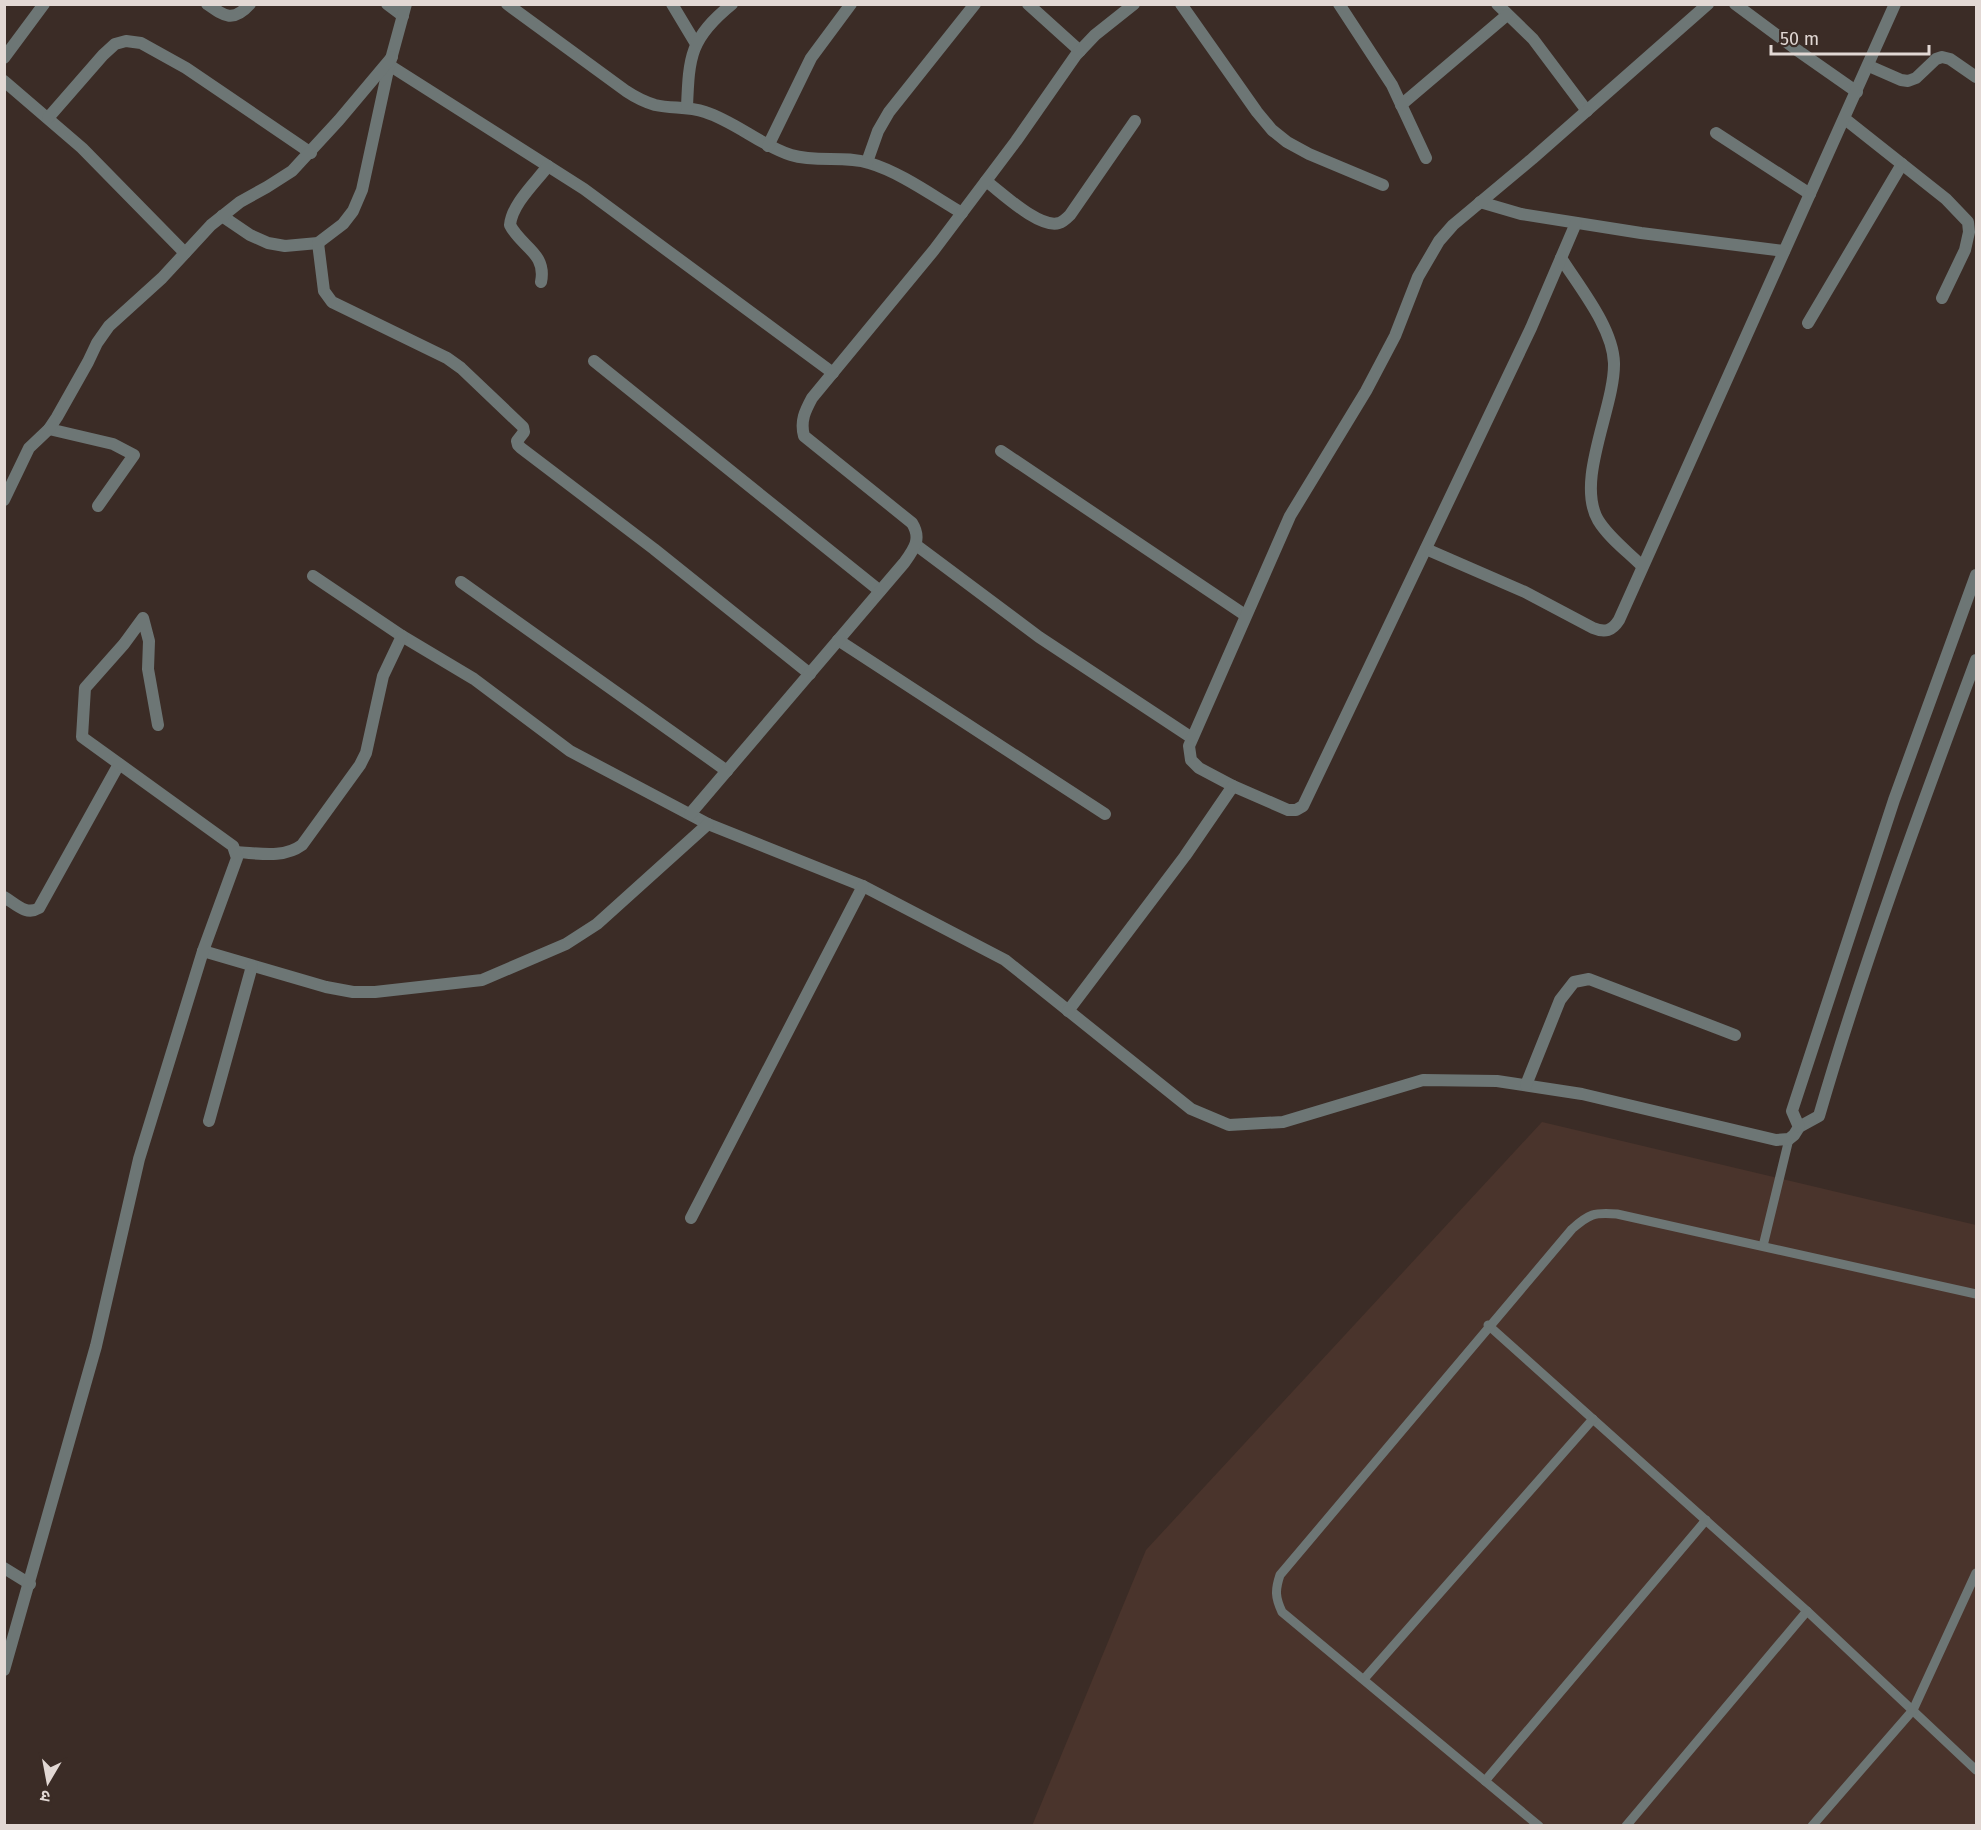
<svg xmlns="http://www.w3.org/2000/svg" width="1981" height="1830" font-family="'Fira Sans','Noto Sans Devanagari',sans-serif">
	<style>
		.built { fill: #4a342c }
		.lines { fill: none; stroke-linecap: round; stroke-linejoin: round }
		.lane { stroke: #6d7675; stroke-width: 9 }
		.street { stroke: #6d7675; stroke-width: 12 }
	</style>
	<rect width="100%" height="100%" fill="#3b2c26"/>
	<polygon class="built" points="1542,1122 1976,1225 1976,1825 1032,1826 1146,1550"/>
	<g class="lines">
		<g class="lane">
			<polyline points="1763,1246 1789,1139"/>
			<polyline points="1488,1325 1807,1611 1976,1770"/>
			<polyline points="1364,1679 1593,1419"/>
			<polyline points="1485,1781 1706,1520"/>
			<path d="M 1539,1826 L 1282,1612 C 1275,1597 1275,1590 1280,1575 L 1572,1229 C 1589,1214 1594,1212 1617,1214 L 1976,1294"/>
			<polyline points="1626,1826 1807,1611"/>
			<polyline points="1812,1826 1913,1710 1976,1573"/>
		</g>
		<g class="street">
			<path d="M 207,4 C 224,16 233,23 250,4"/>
			<polyline points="387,4 403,16"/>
			<path d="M 507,4 L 626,91 C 635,97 645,102 655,105 C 672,109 687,106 705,112 C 736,122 760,145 791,155 C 817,163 844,155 869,163 C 900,172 933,196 962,213"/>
			<polyline points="672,4 696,44"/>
			<polyline points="1028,4 1080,51"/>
			<polyline points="1181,4 1257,112 1272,130 1287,142 1309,154 1383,185"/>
			<polyline points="1339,4 1392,85 1426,158"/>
			<polyline points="1497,4 1533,39 1587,111"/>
			<polyline points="1735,4 1797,50 1857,92"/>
			<polyline points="4,58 44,4"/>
			<polyline points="389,65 584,189 833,373"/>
			<polyline points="1869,66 1901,80 1908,81 1916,78 1936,59 1942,57 1950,59 1976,77"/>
			<polyline points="4,81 82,148 185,253"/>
			<polyline points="1401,105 1507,15"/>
			<path d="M 687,107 C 689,56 690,38 732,4"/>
			<polyline points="48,118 103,55 115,44 126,41 141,43 186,68 311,153"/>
			<polyline points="1845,119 1946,199 1968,222 1969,232 1965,250 1942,298"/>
			<polyline points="1716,133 1810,194"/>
			<polyline points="768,146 811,58 851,4"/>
			<polyline points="867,162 878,131 889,112 975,4"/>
			<path d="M 986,181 C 1001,192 1039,229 1059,223 C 1063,222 1067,218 1070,215 L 1135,121"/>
			<polyline points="1480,202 1521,214 1641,233 1784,251"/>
			<polyline points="222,216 250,235 268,243 285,246 318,243 343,224 353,211 362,190 388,70 406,4"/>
			<polyline points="318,243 324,291 332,302 447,358 461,368 523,427 524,432 517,441 518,445 521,448 654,549 810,674"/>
			<path d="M 1561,258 C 1580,288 1613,328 1614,363 C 1615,407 1575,480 1598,520 C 1609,538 1627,551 1642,566"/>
			<path d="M 541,282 C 547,253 521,247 510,225 C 512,204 535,183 548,166"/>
			<polyline points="1808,323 1902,164"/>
			<polyline points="594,361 880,591"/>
			<polyline points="49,429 113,444 134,455 98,506"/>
			<polyline points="1001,451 1245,615"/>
			<polyline points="4,500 29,448 49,429 57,417 88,362 97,343 109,326 162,278 211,225 240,202 267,187 292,171 339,120 392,57"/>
			<polyline points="916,545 1039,637 1192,738"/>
			<path d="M 1426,549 L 1525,592 L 1593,628 C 1605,633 1612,631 1619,620 L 1895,4"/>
			<path d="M 313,576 L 402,636 L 474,679 L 570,751 L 708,824 L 863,886 L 1005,960 L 1191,1109 L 1229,1125 L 1283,1122 L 1423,1080 L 1497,1081 L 1582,1094 L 1776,1140 L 1789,1139 L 1794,1135 L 1799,1127 L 1819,1116 C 1864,961 1920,810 1976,660"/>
			<polyline points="461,582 727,771"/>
			<polyline points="838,640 1105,814"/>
			<polyline points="1233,786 1199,768 1191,760 1189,746 1290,516 1366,391 1395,336 1418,277 1439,241 1453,225 1532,159 1708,4"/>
			<path d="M 690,814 L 904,563 C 914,549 922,539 912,523 L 804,436 C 800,421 805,411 812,398 L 934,250 L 1016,141 L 1076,55 L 1095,35 L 1134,4"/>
			<path d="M 236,852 C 258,853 283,859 302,845 L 360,765 L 366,753 L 383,676 L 402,636"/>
			<path d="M 4,897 C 16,904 26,916 39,908 L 119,764"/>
			<polyline points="203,951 326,987 353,992 375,992 482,980 566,944 597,924 708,824"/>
			<polyline points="1068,1011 1185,856 1233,786 1288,810 1296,810 1303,806 1531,328 1576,223"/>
			<polyline points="1526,1085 1560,1000 1574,982 1589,979 1735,1035"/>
			<polyline points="209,1121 252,966"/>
			<polyline points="1799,1127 1792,1111 1894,800 1976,575"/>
			<polyline points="691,1218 863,886"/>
			<polyline points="4,1568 30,1584"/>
			<polyline points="4,1670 96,1346 139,1159 203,951 237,858 233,846 82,737 85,688 124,644 143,618 149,641 148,669 158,725"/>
		</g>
	</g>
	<rect width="1981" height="1830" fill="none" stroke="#e2d8d4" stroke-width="12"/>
	<g transform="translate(48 1782) rotate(190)" stroke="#3b2c26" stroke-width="4.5" paint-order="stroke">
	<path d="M0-4.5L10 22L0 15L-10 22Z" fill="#e2d8d4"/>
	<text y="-9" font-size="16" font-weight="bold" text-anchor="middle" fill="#e2d8d4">उ</text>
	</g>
	<path d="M1771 45v9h158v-9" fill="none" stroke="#e2d8d4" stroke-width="3"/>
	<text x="1780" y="45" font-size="18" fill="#e2d8d4" stroke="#3b2c26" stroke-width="4.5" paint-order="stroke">50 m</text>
</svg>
